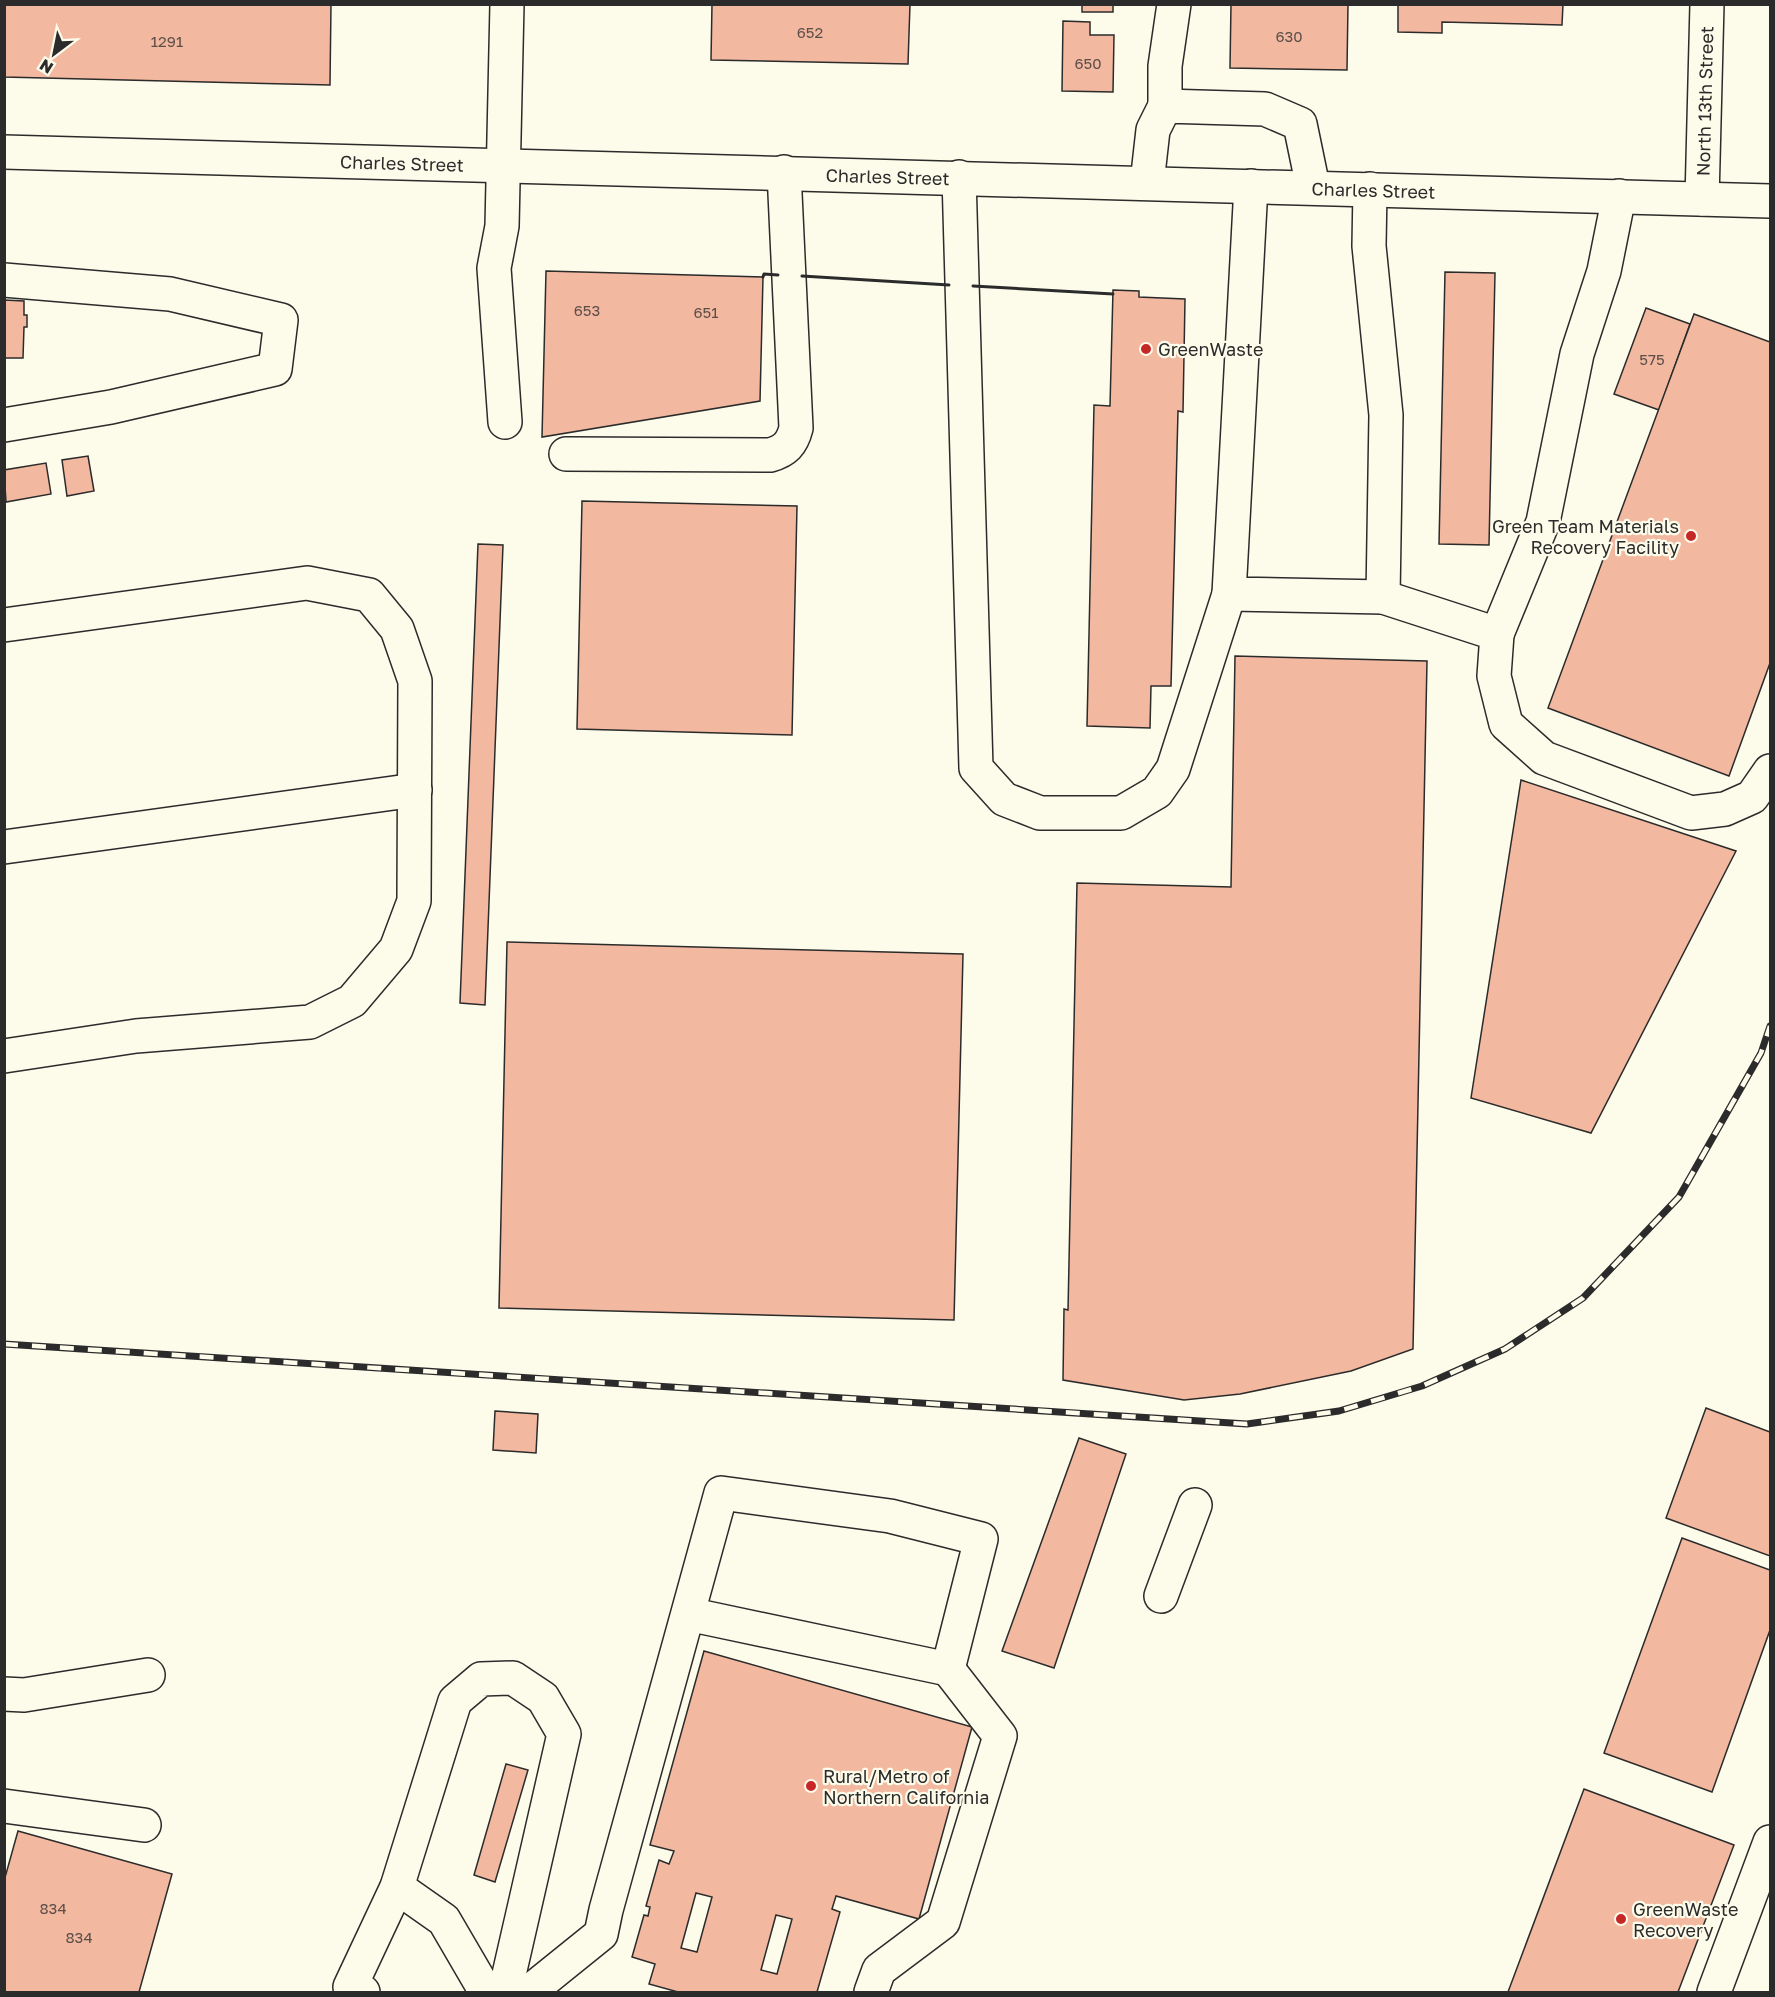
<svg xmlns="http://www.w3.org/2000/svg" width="1775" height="1997" font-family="'Golos Text',sans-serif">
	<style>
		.building { fill: #f2b8a0; stroke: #2b2b2b; stroke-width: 1.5; fill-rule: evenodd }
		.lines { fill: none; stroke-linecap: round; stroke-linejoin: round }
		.minor-casing { stroke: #2b2b2b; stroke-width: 36 }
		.minor { stroke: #fdfbea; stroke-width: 33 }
		.rail-casing { stroke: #2b2b2b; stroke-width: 7 }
		.rail { stroke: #fdfbea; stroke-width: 4.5; stroke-dasharray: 14; stroke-linecap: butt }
		.wall { stroke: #2b2b2b; stroke-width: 3 }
		.poi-dot { fill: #c62828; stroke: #fdfbea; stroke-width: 2 }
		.labels { text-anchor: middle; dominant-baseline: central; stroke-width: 4.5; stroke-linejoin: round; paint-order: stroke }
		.number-label { font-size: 15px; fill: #5d4e48 }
		.street-label { font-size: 18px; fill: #2b2b2b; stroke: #fdfbea }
		.poi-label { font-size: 18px; fill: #2b2b2b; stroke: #fdfbea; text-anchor: start }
	</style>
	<rect width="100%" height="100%" fill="#fdfbea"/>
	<g class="building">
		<polygon points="4,4 331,4 330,85 4,77"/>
		<polygon points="712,4 910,4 908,64 711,60"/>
		<rect x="1082" y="4" width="31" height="8"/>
		<polygon points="1231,4 1348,4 1347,70 1230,68"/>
		<polygon points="1398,4 1563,4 1562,25 1442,22 1442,33 1398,32"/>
		<polygon points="1063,21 1090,22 1090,35 1114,35 1113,92 1062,91"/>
		<polygon points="546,271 763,277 760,401 542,437"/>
		<polygon points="1445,272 1495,273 1489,545 1439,544"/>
		<polygon points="1113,290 1139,291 1139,297 1185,299 1183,412 1178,411 1171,686 1151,686 1150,728 1087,726 1094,405 1110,406"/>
		<polygon points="4,300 24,301 24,315 27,315 27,327 24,327 23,358 4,358"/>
		<polygon points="1646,308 1690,324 1659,410 1614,394"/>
		<polygon points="1694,314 1770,342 1770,663 1729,776 1548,708"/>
		<polygon points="88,456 94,491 67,496 62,460"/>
		<polygon points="46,463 51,494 6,502 4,470"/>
		<polygon points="582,501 797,506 792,735 577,729"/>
		<polygon points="478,544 503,545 485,1005 460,1003"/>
		<polygon points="1235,656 1427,661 1413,1349 1351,1371 1240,1394 1184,1400 1063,1380 1064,1309 1068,1310 1077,883 1231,887"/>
		<polygon points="1521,780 1736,851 1591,1133 1471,1098"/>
		<polygon points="507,942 963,954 954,1320 499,1308"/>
		<polygon points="1706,1408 1770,1432 1770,1556 1666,1518"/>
		<polygon points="495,1411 538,1414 536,1453 493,1450"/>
		<polygon points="1079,1438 1126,1454 1054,1668 1002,1651"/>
		<polygon points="1682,1538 1770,1570 1770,1630 1712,1792 1604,1753"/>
		<path d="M 704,1651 L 972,1727 L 919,1919 L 836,1896 L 832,1909 L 840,1912 L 817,1992 L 678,1992 L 649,1984 L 655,1964 L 632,1957 L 644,1915 L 648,1916 L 650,1907 L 646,1906 L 659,1860 L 669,1864 L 674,1851 L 650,1845 ZM 696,1893 L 712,1897 L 697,1952 L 681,1948 ZM 776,1915 L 792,1919 L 777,1974 L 761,1970 Z"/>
		<polygon points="506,1764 528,1770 495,1882 474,1875"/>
		<polygon points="1584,1789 1734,1845 1678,1992 1508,1992"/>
		<polygon points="18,1831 172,1874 139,1992 4,1992 4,1881"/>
	</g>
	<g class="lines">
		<defs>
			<g id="minor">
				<polyline points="1165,106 1165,66 1174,4"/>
				<path id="s1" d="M 4,152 L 1770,201"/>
				<polyline points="959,177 976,768 1004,799 1040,813 1121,813 1157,792 1173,769 1229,594"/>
				<polyline points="1147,183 1153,130 1165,106 1265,109 1300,124 1313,187"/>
				<polyline points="1251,186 1229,594 1383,597 1497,634 1494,676 1506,724 1544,758 1691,813 1725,809 1752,797 1770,771"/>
				<polyline points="1370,189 1369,246 1386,415 1383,597"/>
				<path id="s2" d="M 1702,199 L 1707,4"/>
				<polyline points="4,280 170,294 281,320 275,369 111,407 4,425"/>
				<polyline points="505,422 494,268 502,226 507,4"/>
				<path d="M 566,454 L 770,455 C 785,451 792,444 796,428 L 784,172"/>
				<polyline points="4,625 307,583 369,595 397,629 415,681 414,901 396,949 352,1001 310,1022 136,1036 4,1056"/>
				<polyline points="1497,634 1543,522 1577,354 1604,271 1619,196"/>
				<polyline points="4,847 415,790"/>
				<polyline points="1161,1596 1195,1505"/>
				<polyline points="4,1694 24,1695 148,1675"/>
				<polyline points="4,1806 144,1825"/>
				<polyline points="397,1887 444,1920 486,1992"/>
				<polyline points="363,1992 350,1987 397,1887 455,1701 481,1679 513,1678 543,1698 564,1734 505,1992"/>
				<polyline points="529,1992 601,1934 606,1910 721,1493 890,1516 981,1539 948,1669 688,1614"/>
				<polyline points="871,1992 879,1970 943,1922 1000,1736 948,1669"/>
				<polyline points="1714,1992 1770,1842"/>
			</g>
		</defs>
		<use href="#minor" class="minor-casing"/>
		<use href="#minor" class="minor"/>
		<defs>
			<polyline id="rail" points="4,1344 1247,1424 1339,1411 1422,1386 1505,1349 1583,1298 1679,1197 1761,1053 1770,1026"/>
		</defs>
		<use href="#rail" class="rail-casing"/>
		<use href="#rail" class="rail"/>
		<g class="wall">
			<polyline points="802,276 949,285"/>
			<polyline points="763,277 764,274 778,275"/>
			<polyline points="973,286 1113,294"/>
		</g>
	</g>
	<g class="poi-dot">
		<circle cx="1146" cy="349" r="6"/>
		<circle cx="1691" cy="536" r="6"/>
		<circle cx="811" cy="1786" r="6"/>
		<circle cx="1621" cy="1919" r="6"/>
	</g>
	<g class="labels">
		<g class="number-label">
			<text x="810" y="32">652</text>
			<text x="1289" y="36">630</text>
			<text x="167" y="41">1291</text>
			<text x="1088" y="63">650</text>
			<text x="587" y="310">653</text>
			<text x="706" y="312">651</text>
			<text x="1652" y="359">575</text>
			<text x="53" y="1908">834</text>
			<text x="79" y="1937">834</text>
		</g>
		<g class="street-label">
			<text stroke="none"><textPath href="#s2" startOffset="98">North 13th Street</textPath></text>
			<text stroke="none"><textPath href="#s1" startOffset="398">Charles Street</textPath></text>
			<text stroke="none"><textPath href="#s1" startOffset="884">Charles Street</textPath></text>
			<text stroke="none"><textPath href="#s1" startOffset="1370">Charles Street</textPath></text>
		</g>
		<g class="poi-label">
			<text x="1158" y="349">GreenWaste</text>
			<text x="1679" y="526" text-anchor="end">Green Team Materials<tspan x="1679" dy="21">Recovery Facility</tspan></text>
			<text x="823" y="1776">Rural/Metro of<tspan x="823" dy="21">Northern California</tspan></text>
			<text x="1633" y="1909">GreenWaste<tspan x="1633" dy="21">Recovery</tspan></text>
		</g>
	</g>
	<rect width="1775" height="1997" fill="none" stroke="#2b2b2b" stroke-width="12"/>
	<g transform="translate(54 54) rotate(212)" stroke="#fdfbea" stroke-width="4.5" paint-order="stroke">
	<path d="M0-4.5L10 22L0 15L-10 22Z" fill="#2b2b2b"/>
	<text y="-9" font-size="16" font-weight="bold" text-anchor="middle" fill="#2b2b2b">N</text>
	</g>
</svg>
